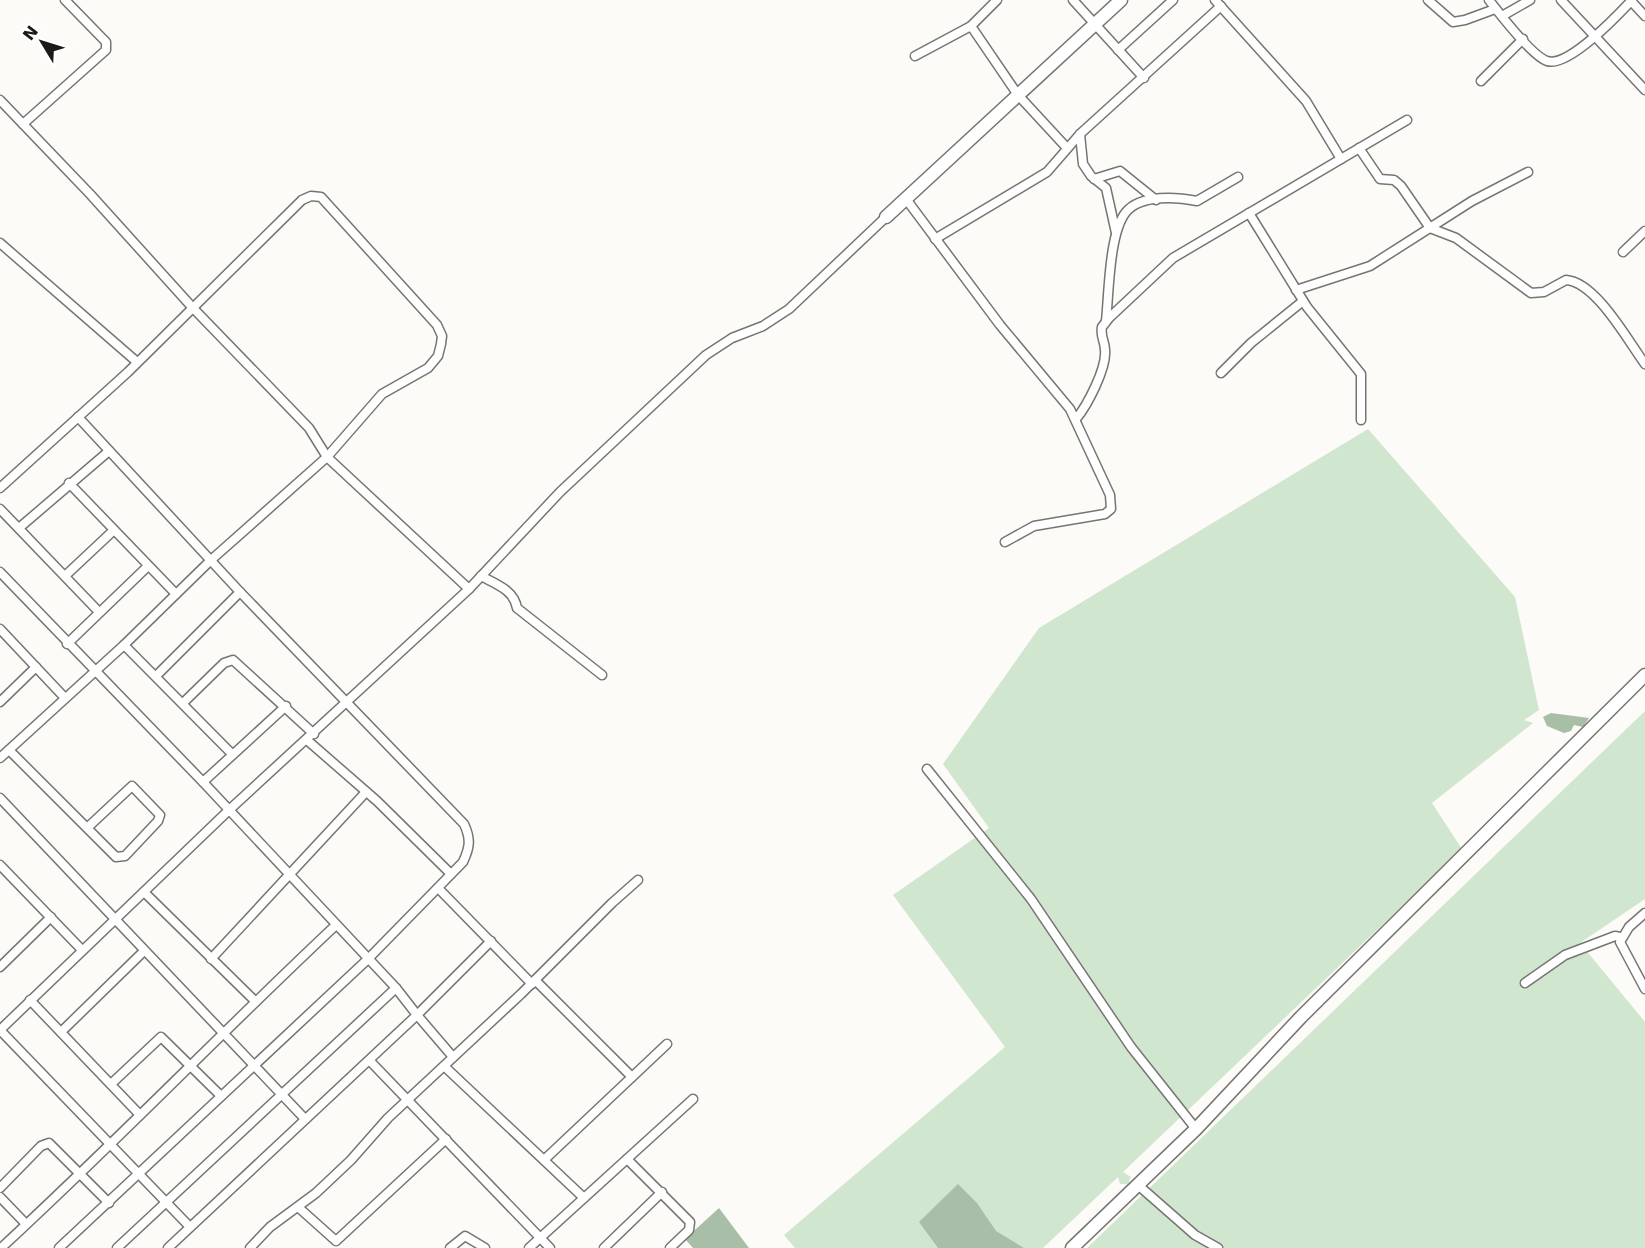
<svg xmlns="http://www.w3.org/2000/svg" width="1645" height="1248" font-family="'DejaVu Sans',sans-serif">
	<style>
		.green { fill: #d0e6ce }
		.forest { fill: #a8bea6 }
		.lines { fill: none; stroke-linecap: round; stroke-linejoin: round }
		.street-casing { stroke: #777572; stroke-width: 11 }
		.secondary-casing { stroke: #777572; stroke-width: 15 }
		.street { stroke: #fff; stroke-width: 8 }
		.secondary { stroke: #fff; stroke-width: 12 }
	</style>
	<rect width="100%" height="100%" fill="#fdfbf7"/>
	<g class="green">
		<polygon points="1368,429 1515,597 1539,710 1524,720 1533,723 1432,803 1462,849 1123,1172 1131,1177 1128,1184 1120,1184 1118,1177 1043,1248 795,1248 784,1235 1005,1047 893,895 989,828 943,764 1039,628"/>
		<polygon points="1645,711 1645,899 1580,943 1645,1022 1645,1248 1087,1248"/>
	</g>
	<g class="forest">
		<polygon points="1551,713 1589,718 1583,727 1574,725 1571,731 1564,733 1547,726 1543,717"/>
		<polygon points="958,1184 977,1203 996,1231 1024,1248 938,1248 919,1222"/>
		<polygon points="719,1208 749,1248 693,1248 685,1239"/>
	</g>
	<g class="lines">
		<defs>
			<g id="street">
				<polyline points="997,0 971,26 1018,95 1067,148"/>
				<polyline points="1073,0 1144,78"/>
				<polyline points="1215,0 1306,101 1341,159"/>
				<polyline points="1428,0 1453,22 1465,20 1495,9"/>
				<path d="M 1489,0 C 1499,13 1532,56 1547,61 C 1568,68 1618,15 1632,0"/>
				<polyline points="1561,0 1645,90"/>
				<polyline points="1631,1 1645,16"/>
				<polyline points="1502,16 1530,0"/>
				<polyline points="1118,50 1173,0"/>
				<polyline points="915,56 971,26"/>
				<polyline points="1481,81 1523,39"/>
				<polyline points="0,100 90,194 192,307 309,428 327,457 469,589"/>
				<polyline points="23,124 106,50 106,42 65,0"/>
				<polyline points="1080,134 1083,164 1091,176 1106,188 1116,233"/>
				<path d="M 1359,148 L 1380,179 L 1394,180 L 1401,186 L 1430,228 L 1456,238 L 1531,293 L 1544,292 L 1566,280 C 1596,282 1628,341 1645,364"/>
				<polyline points="1094,179 1120,171 1156,200"/>
				<polyline points="906,199 1000,325 1070,409 1110,495 1111,509 1105,514 1034,526 1005,542"/>
				<polyline points="1249,213 1307,307 1361,374 1361,420"/>
				<polyline points="935,239 1047,172 1080,134 1221,6"/>
				<polyline points="0,243 137,362"/>
				<polyline points="1623,252 1645,231"/>
				<polyline points="1296,290 1370,266 1472,201 1528,172"/>
				<path d="M 1106,321 C 1109,293 1109,233 1126,212 C 1141,194 1177,197 1197,201 L 1238,177"/>
				<polyline points="1221,373 1251,343 1303,301"/>
				<path d="M 1076,419 C 1087,406 1107,368 1105,350 C 1105,341 1100,337 1102,327 L 1109,318 L 1173,258 L 1407,120"/>
				<polyline points="69,483 176,594"/>
				<polyline points="0,488 128,372 302,200 311,196 321,197 437,325 442,336 441,344 438,356 428,368 382,394 327,457 211,560 124,645 0,758"/>
				<polyline points="0,509 99,612"/>
				<polyline points="19,528 109,451"/>
				<polyline points="0,572 203,782 396,988 117,1248"/>
				<polyline points="66,575 114,530"/>
				<path d="M 481,576 C 496,584 514,590 517,608 L 602,675"/>
				<polyline points="0,629 65,698"/>
				<polyline points="67,644 148,566"/>
				<polyline points="124,645 232,754"/>
				<polyline points="156,676 240,592"/>
				<polyline points="0,702 36,667"/>
				<polyline points="183,703 224,663 233,660 314,734"/>
				<polyline points="307,740 377,801 451,874"/>
				<polyline points="9,750 116,857 125,856 158,821 160,815 132,786 87,828"/>
				<polyline points="927,769 1031,899 1131,1047 1196,1129"/>
				<polyline points="203,782 286,706"/>
				<polyline points="0,798 305,1119"/>
				<polyline points="0,865 82,950"/>
				<polyline points="438,888 532,984"/>
				<polyline points="144,892 255,1001"/>
				<polyline points="1645,913 1629,927 1620,942 1645,989"/>
				<polyline points="211,959 366,792"/>
				<polyline points="0,967 51,917"/>
				<polyline points="535,980 632,1077"/>
				<polyline points="1525,983 1565,955 1615,936 1620,937"/>
				<polyline points="30,1000 140,1115"/>
				<polyline points="0,1030 228,811 469,589 560,492 706,355 732,338 763,326 789,309 886,217"/>
				<polyline points="0,1030 190,1227"/>
				<polyline points="61,1032 144,951"/>
				<polyline points="453,1057 417,1015 491,941"/>
				<polyline points="370,1061 550,1248"/>
				<polyline points="444,1066 584,1198"/>
				<polyline points="111,1084 161,1037 221,1096"/>
				<polyline points="627,1159 690,1222 689,1230 670,1248"/>
				<polyline points="544,1160 667,1044"/>
				<polyline points="1138,1185 1195,1235 1218,1248"/>
				<polyline points="0,1188 41,1146 49,1143 109,1203"/>
				<polyline points="0,1197 26,1224"/>
				<polyline points="298,1207 336,1241 446,1139"/>
				<path d="M 1,1248 C 115,1143 223,1031 336,925"/>
				<path d="M 59,1248 L 368,959 L 463,862 C 470,847 471,839 464,824 L 240,592 L 78,417"/>
				<polyline points="168,1248 417,1015 396,988"/>
				<polyline points="250,1248 270,1227 316,1193 351,1160 388,1118 521,994 612,903 638,880"/>
				<polyline points="450,1248 465,1236 485,1248"/>
				<polyline points="529,1248 693,1099"/>
				<polyline points="604,1248 662,1192"/>
			</g>
			<g id="secondary">
				<polyline points="886,217 1121,0"/>
				<polyline points="1072,1248 1196,1129 1301,1017 1645,675"/>
			</g>
		</defs>
		<use href="#street" class="street-casing"/>
		<use href="#secondary" class="secondary-casing"/>
		<use href="#street" class="street"/>
		<use href="#secondary" class="secondary"/>
	</g>
	<g transform="translate(42 42) rotate(308)" stroke="#ffffff" stroke-width="4.5" paint-order="stroke">
	<path d="M0-4.5L10 22L0 15L-10 22Z" fill="#1b1a19"/>
	<text y="-9" font-size="16" font-weight="bold" text-anchor="middle" fill="#1b1a19">N</text>
	</g>
</svg>
